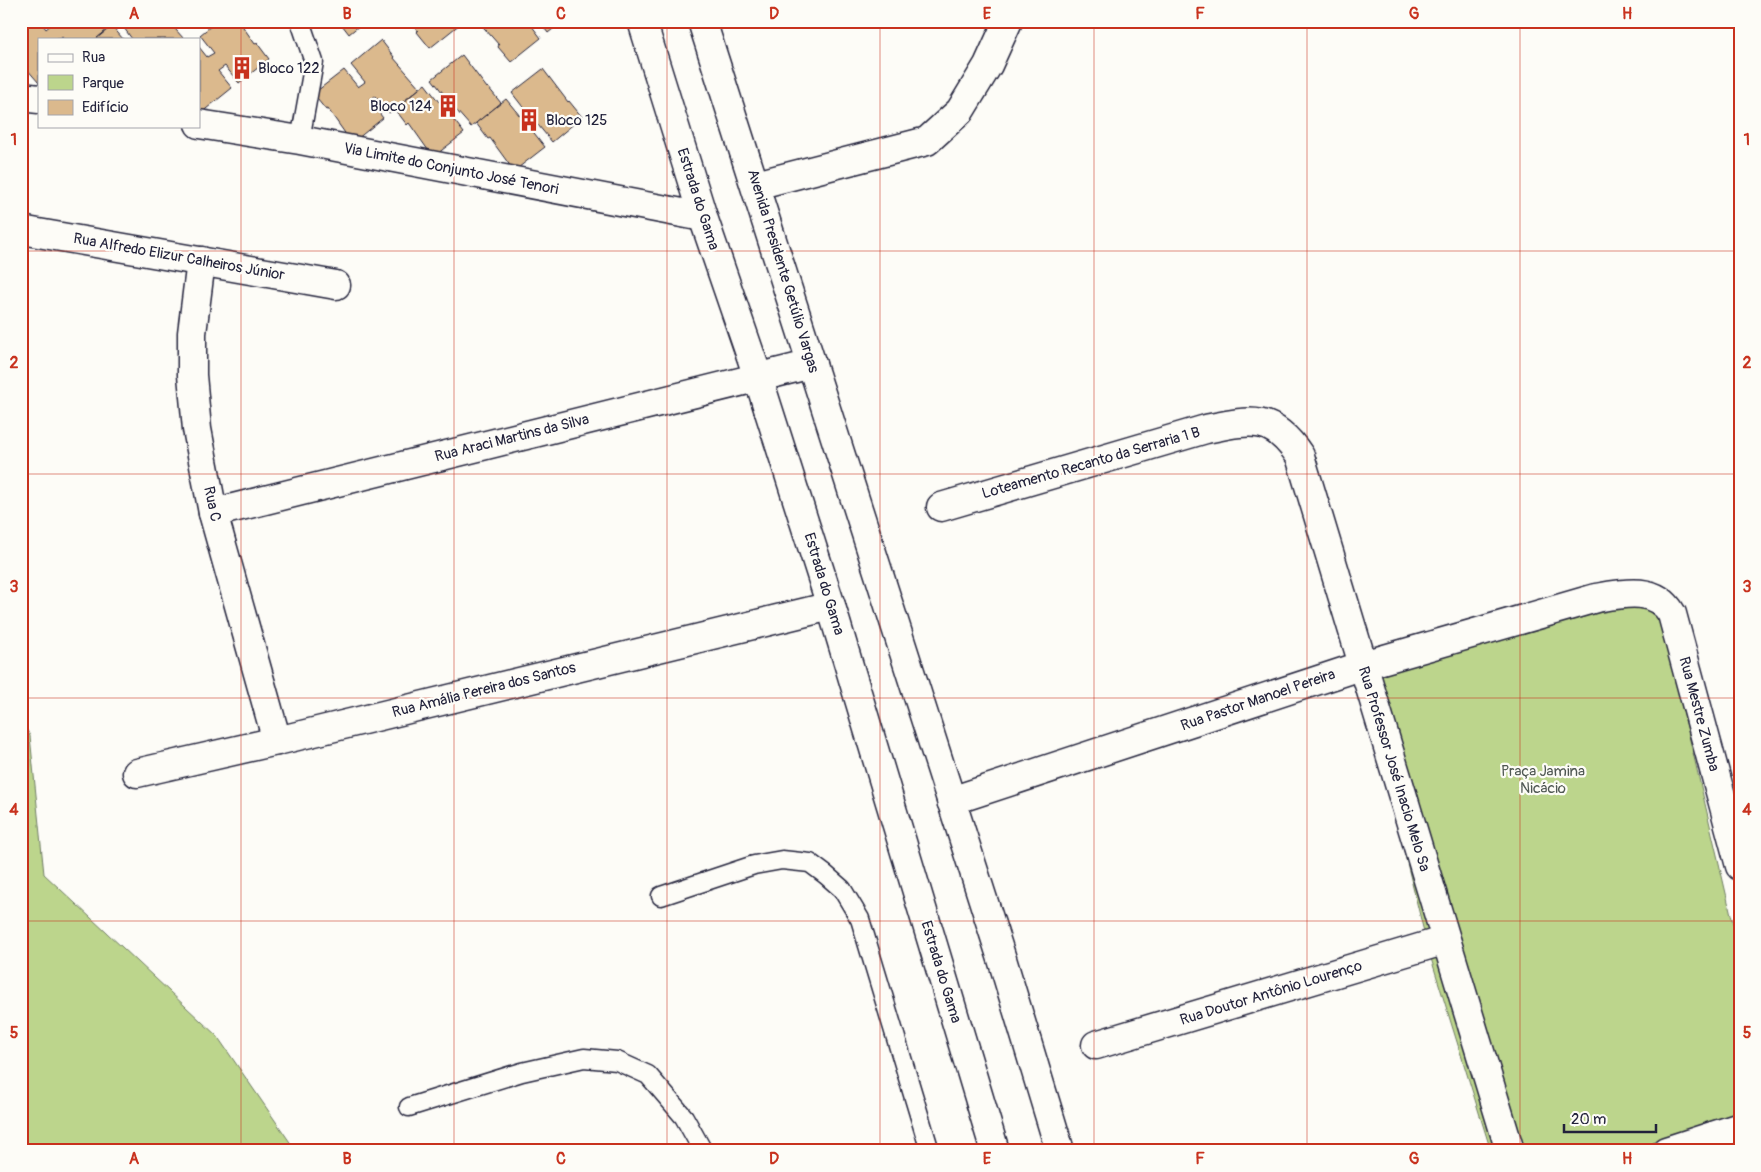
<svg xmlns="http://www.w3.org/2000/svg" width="1761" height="1172" font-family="Pangolin,sans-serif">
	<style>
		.green { fill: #bcd58c; stroke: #6f7c64 }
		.building { fill: #dbb98d; stroke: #22223b }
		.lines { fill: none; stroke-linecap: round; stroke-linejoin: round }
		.service-casing { stroke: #22223b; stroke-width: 21 }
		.minor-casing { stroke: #22223b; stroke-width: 31 }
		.tertiary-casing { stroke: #22223b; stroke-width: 31 }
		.service { stroke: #fdfcf7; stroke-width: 18 }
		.minor { stroke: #fdfcf7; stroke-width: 28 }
		.tertiary { stroke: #fdfcf7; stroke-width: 28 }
		.grid { fill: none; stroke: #c8321e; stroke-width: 1; stroke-opacity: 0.55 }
		.labels { text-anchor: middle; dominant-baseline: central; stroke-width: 4.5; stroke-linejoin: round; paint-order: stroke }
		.poi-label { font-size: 15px; fill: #22223b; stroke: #fdfcf7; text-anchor: start }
		.street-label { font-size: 15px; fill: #22223b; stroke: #fdfcf7 }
		.park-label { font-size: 15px; fill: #505853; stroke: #fdfcf7 }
		.neatline { fill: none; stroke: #c8321e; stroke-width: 2 }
		.grid-label { font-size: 16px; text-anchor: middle; font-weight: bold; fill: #c8321e }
	</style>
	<rect width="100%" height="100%" fill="#fdfcf7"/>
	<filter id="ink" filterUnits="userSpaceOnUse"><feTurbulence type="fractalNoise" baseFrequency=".02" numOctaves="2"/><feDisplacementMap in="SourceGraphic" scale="10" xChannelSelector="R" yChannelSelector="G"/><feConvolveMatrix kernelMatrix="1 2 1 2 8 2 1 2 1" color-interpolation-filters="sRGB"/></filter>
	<g filter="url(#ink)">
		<g class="green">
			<polygon points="1604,601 1659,608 1740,953 1740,1139 1691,1151 1491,1151 1429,952 1359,669"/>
			<polygon points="21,719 30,736 44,874 217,1036 296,1151 21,1151"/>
		</g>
		<g class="building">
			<polygon points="21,21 40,21 46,29 52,24 50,21 100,21 107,30 96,39 64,39 62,37 60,39 39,39 39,83 26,68 28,67 21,59"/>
			<polygon points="119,21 168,21 184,39 132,39"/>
			<polygon points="217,21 239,21 255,44 257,43 269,59 239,83 225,66 218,71 232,88 201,113 199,110 199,47 207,57 214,53 200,35"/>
			<polygon points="339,21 365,21 349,34"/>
			<polygon points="410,21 458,21 460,24 430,48 417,32 418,31"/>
			<polygon points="478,21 528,21 541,38 511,62 498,47 499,45"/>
			<polygon points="539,21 563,21 548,33"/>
			<polygon points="112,26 123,39 96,39 107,30"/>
			<polygon points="381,40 394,57 393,57 420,88 389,113 375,96 369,100 383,118 352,143 328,109 326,110 313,94 344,70 358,87 365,82 351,65"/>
			<polygon points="462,55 487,88 488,87 501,103 471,127 456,110 450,115 464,133 433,157 409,123 407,125 395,109 425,84 439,102 446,97 432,79"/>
			<polygon points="543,69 568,102 569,101 582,117 552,142 538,125 531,129 545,147 514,171 490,138 488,139 476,123 506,99 520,116 526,111 512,93"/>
		</g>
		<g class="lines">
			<defs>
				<g id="service">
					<polyline points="300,21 314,62 300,140"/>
					<polyline points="661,896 754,865 782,860 810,863 826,875 842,889 860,919 930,1151"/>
					<polyline points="409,1107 522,1072 584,1058 617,1061 648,1075 684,1117 703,1151"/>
				</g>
				<g id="minor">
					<polyline points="21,97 39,99"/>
					<polyline points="199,124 300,140 703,217"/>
					<polyline points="756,185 927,141 960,111 988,65 1008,21"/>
					<polyline points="21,230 336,285"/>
					<polyline points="201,261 192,333 192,375 197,429 213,513 277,741"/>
					<path d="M 941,507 L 1206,429 C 1251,420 1272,414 1300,456 L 1510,1151"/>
					<polyline points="213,513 812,364"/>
					<polyline points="137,773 277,741 831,606"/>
					<path d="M 951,801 L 1364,665 L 1596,598 C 1624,593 1656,586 1672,614 L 1740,866"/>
					<polyline points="1096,1045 1446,940"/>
					<polyline points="1666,1151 1740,1127"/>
				</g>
				<g id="tertiary">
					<polyline points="642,21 703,217 758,377 831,606 995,1151"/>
					<polyline points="702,21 1002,959 1060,1151"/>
				</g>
			</defs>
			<use href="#service" class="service-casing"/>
			<use href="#minor" class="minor-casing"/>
			<use href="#tertiary" class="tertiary-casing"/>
			<use href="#service" class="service"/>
			<use href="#minor" class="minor"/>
			<use href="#tertiary" class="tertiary"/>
		</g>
	</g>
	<path class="grid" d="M 241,21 L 241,1151M 454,21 L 454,1151M 667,21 L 667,1151M 880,21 L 880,1151M 1094,21 L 1094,1151M 1307,21 L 1307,1151M 1520,21 L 1520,1151M 21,251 L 1740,251M 21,474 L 1740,474M 21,698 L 1740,698M 21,921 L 1740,921"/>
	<defs>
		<symbol id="building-bare" viewBox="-9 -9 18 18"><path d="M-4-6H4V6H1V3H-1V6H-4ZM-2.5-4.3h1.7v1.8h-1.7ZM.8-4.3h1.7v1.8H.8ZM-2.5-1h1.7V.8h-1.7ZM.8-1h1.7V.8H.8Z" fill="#c8321e" stroke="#fdfcf7" stroke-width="2.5" paint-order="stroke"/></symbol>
	</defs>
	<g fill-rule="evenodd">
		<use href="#building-bare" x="226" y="52" width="32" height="32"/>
		<use href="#building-bare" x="432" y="90" width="32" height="32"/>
		<use href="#building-bare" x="513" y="104" width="32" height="32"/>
	</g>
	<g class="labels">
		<g class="poi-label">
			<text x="258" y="68">Bloco 122</text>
			<text x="432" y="106" text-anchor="end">Bloco 124</text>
			<text x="546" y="120">Bloco 125</text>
		</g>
		<g class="street-label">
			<text transform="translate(451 169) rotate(11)">Via Limite do Conjunto José Tenori</text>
			<text transform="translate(698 199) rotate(72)">Estrada do Gama</text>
			<text transform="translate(179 257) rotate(10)">Rua Alfredo Elizur Calheiros Júnior</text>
			<text transform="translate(783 271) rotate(73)">Avenida Presidente Getúlio Vargas</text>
			<text transform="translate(512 438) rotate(-14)">Rua Araci Martins da Silva</text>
			<text transform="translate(1091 463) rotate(-16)">Loteamento Recanto da Serraria 1 B</text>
			<text transform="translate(212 504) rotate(78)">Rua C</text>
			<text transform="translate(824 584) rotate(73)">Estrada do Gama</text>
			<text transform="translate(484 690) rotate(-14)">Rua Amália Pereira dos Santos</text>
			<text transform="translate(1258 700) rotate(-19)">Rua Pastor Manoel Pereira</text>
			<text transform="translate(1699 714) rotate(75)">Rua Mestre Zumba</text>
			<text transform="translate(1394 769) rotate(73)">Rua Professor José Inacio Melo Sa</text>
			<text transform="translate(941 972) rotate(73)">Estrada do Gama</text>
			<text transform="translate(1271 993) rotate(-17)">Rua Doutor Antônio Lourenço</text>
		</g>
		<g class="park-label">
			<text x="1543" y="771">Praça Jamina<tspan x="1543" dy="17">Nicácio</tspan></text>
		</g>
	</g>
	<rect width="1761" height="1172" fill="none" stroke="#fdfcf7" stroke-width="55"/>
	<rect x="38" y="38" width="162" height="90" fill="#fdfcf7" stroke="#a5a5ac"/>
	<rect x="48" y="54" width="25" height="8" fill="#fdfcf7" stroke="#a5a5ac"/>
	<text x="82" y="62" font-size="15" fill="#22223b">Rua</text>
	<rect x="48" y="75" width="25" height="15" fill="#bcd58c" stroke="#a5a5ac"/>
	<text x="82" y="88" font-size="15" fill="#22223b">Parque</text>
	<rect x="48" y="100" width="25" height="15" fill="#dbb98d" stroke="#a5a5ac"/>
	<text x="82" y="112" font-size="15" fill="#22223b">Edifício</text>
	<path d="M1564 1124v8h92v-8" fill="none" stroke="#22223b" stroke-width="2.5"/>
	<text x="1571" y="1124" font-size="15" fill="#22223b" stroke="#fdfcf7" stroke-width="4" paint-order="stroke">20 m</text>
	<rect x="28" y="28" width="1706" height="1116" class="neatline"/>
	<g class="grid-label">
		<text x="134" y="19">A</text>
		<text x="347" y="19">B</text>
		<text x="561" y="19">C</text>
		<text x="774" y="19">D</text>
		<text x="987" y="19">E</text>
		<text x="1200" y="19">F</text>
		<text x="1414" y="19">G</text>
		<text x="1627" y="19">H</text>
		<text x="14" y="145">1</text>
		<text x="1747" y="145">1</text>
		<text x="14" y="368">2</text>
		<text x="1747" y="368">2</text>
		<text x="14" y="592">3</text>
		<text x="1747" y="592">3</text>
		<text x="14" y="815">4</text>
		<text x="1747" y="815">4</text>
		<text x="14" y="1038">5</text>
		<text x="1747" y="1038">5</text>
		<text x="134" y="1164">A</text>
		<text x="347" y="1164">B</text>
		<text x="561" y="1164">C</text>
		<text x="774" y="1164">D</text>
		<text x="987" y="1164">E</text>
		<text x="1200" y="1164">F</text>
		<text x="1414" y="1164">G</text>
		<text x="1627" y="1164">H</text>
	</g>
</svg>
